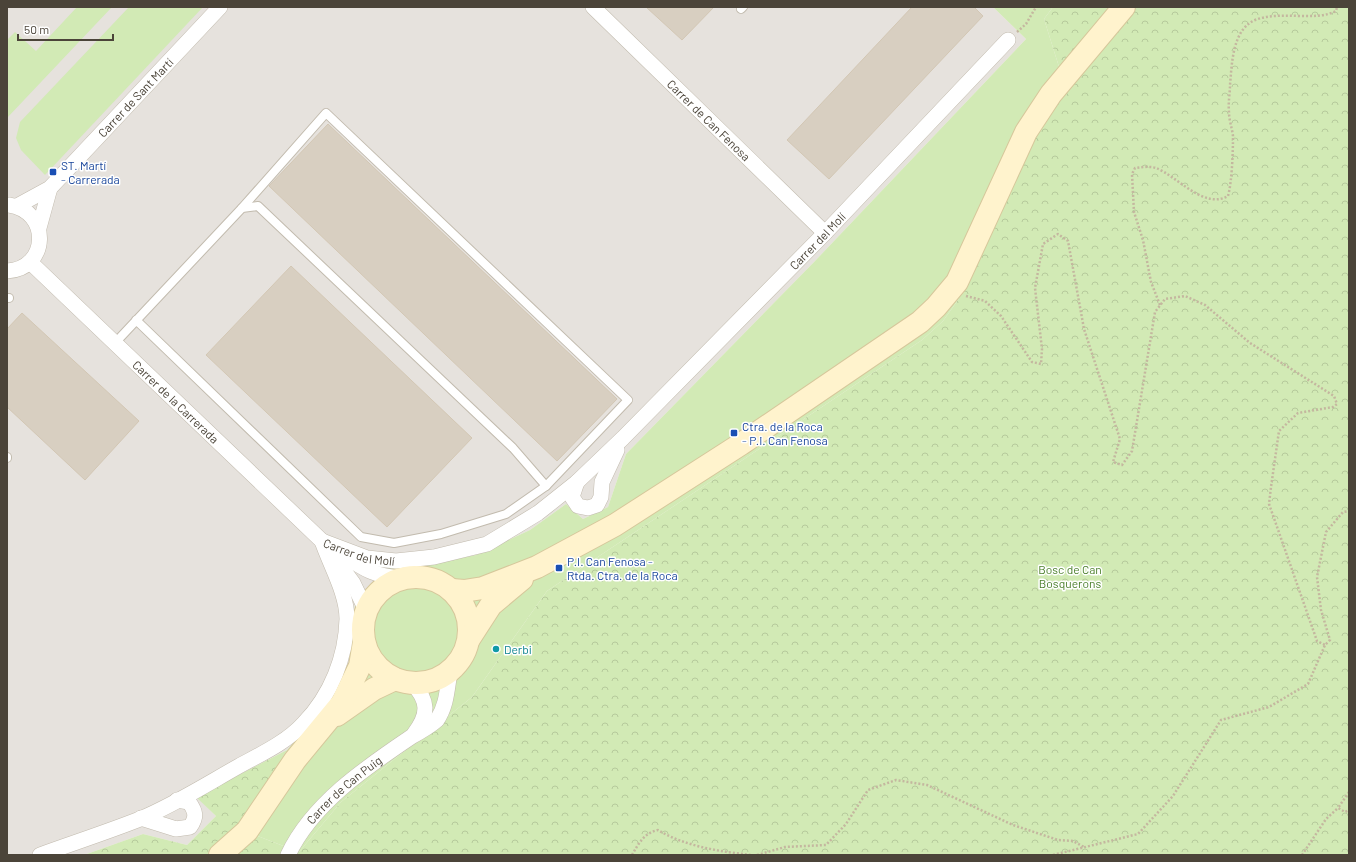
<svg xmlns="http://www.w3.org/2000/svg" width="1356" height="862" font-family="Barlow,sans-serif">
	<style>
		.industrial { fill: #e6e2dd }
		.grass { fill: #d2eab5 }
		.forest { fill: url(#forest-crowns) }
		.building { fill: #d8cfc1; stroke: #d3c7b4 }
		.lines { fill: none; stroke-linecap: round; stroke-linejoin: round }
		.lane-casing { stroke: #c2bbae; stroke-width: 10 }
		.street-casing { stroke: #c2bbae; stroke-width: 16 }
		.secondary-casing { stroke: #d6c79b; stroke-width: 24 }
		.path { stroke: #c4b79f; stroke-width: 2.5; stroke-dasharray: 2 2; stroke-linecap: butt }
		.lane { stroke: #fff; stroke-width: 8 }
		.street { stroke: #fff; stroke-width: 15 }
		.secondary { stroke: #fff3cd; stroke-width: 22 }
		.transit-dot { fill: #1a4fb4; stroke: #fff; stroke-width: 1.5 }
		.culture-dot { fill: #0f9aa8; stroke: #fff; stroke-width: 1.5 }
		.labels { text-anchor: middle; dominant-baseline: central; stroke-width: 3; stroke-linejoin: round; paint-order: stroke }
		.street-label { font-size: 12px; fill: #4b4439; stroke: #fff }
		.transit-label { font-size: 12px; fill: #164399; stroke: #fff; text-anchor: start }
		.park-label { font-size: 12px; fill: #4a7f2a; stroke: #fff }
		.culture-label { font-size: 12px; fill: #0d838f; stroke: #fff; text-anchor: start }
	</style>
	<defs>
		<pattern id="forest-crowns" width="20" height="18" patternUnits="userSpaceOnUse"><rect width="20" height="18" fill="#d2eab5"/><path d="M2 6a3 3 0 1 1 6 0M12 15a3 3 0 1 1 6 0" fill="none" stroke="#b6ca9c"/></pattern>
	</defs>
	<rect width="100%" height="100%" fill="#f6f3ec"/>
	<polygon class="industrial" points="7,7 993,7 1026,39 815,261 626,454 608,507 583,519 566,504 530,530 476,555 415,567 387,568 355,603 354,634 346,678 325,709 287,750 196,796 216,816 187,845 143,834 84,855 7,855"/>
	<g class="grass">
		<polygon points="77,7 112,7 7,118 7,40 15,32 36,51"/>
		<polygon points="129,7 203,7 45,175 21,150 16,138 20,122"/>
		<polygon points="993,7 1053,7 1044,19 1065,86 958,300 943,321 922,340 547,591 472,697 341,802 299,852 255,835 244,825 287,750 325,709 346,678 354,634 355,603 387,568 415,567 476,555 530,530 566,504 583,519 608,507 626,454 815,261 1026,39"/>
	</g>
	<g class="forest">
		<polygon points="1053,7 1349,7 1349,855 235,855 255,835 299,852 341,802 472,697 547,591 922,340 943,321 958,300 1021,156 1065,86 1044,19"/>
		<polygon points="287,750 244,825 207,855 84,855 143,834 187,845 216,816 196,797"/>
	</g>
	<g class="building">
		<polygon points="646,7 714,7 682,40"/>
		<polygon points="912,7 974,7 983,16 829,179 787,140"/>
		<polygon points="328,124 617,399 557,461 269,186"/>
		<polygon points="291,266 472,438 387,527 206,355"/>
		<polygon points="22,313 139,421 85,480 7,407 7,329"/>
	</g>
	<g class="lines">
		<defs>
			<g id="lane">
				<polyline points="741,9 743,7"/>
				<polyline points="242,208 326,113 628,400 546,486"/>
				<polyline points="7,298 9,298"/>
				<polyline points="115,343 242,208 258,206 513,448 546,486 506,514 441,534 394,543 361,537 136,320"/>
				<polyline points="7,457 7,458"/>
			</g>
			<g id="street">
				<path id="s1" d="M 593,7 L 825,233"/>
				<path id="s2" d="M 17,206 L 50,188 L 220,7"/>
				<polyline points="39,228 50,188"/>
				<path id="s3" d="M 30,262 L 322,541 L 353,583 L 366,610"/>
				<path d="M 7,271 C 49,269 51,211 9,205"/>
				<polyline points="577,482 572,497 578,506 588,508 597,505 601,497 602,482 617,450"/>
				<path id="s4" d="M 322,541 L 367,558 L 396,561 L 434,557 L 487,544 L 538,513 L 577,482 L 623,438 L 825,233 L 1008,40"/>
				<path d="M 343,555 C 365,570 375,576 402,578"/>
				<path d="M 412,683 C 429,701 429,714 414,734"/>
				<path d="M 141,818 L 176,829 L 190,827 C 197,817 196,812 189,802 L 177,800"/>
				<path d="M 40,855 C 73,843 107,832 140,819 C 174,805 207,784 239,766 C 261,754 287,742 304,723 C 331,695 346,657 347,619 C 347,593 330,565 322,541"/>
				<path id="s5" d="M 288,855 C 312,804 365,768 411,737 C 420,732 429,727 437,720 C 447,705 447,689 450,672"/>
			</g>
			<g id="secondary">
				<circle cx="416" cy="630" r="53"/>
				<polyline points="452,590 464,591 483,588 537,567 615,525 741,444 920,322 936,307 957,282 1026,132 1051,94 1124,7"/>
				<polyline points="469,639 491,605 522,579"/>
				<polyline points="337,715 374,689 395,679"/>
				<polyline points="220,855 247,831 295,760 342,703 360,666 364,642"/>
			</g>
		</defs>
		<use href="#lane" class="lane-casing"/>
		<use href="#street" class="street-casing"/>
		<use href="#secondary" class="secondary-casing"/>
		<g class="path">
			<polyline points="1017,32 1026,24 1036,7"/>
			<polyline points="966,296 985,301 1001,316 1032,362 1041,364 1042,349 1035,288 1043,244 1058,234 1068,241 1084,329 1120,439 1113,462 1122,465 1132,451 1155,312 1165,299 1185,296 1205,305 1250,343 1334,396 1337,404 1333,407 1298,413 1279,431 1271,487 1269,504 1317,641 1325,645"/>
			<path d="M 1160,305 L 1151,282 L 1143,240 L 1134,212 L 1132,174 L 1135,168 C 1142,167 1149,166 1156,168 C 1177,176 1204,210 1228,196 C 1232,182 1233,151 1233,136 C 1232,128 1229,120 1229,112 C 1228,103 1230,93 1230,85 C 1232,64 1232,30 1255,20 C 1281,10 1315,22 1336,11 L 1337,7"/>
			<polyline points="1349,792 1338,808 1345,812 1349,810"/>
			<path d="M 632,855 C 639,843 644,833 658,830 C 684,846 721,852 752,855"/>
			<polyline points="757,855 785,847 826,845 846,824 868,790 896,780 927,785 1013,825 1058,840 1073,841 1084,847"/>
			<polyline points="1053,855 1138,834 1173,796 1221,720 1269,707 1308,684 1325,645 1330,640 1321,610 1317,577 1326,532 1343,512 1349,511"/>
			<polyline points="1302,855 1326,819 1338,808"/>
		</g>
		<use href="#lane" class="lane"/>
		<use href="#street" class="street"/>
		<use href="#secondary" class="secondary"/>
	</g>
	<g class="transit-dot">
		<rect x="49" y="168" width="8" height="8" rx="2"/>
		<rect x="730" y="429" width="8" height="8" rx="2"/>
		<rect x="555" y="564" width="8" height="8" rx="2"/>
	</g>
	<circle class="culture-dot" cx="496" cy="649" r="4"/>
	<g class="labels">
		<g class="street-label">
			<text stroke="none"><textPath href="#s2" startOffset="162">Carrer de Sant Martí</textPath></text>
			<text stroke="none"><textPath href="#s1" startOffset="162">Carrer de Can Fenosa</textPath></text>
			<text stroke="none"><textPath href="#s4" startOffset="620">Carrer del Molí</textPath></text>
			<text stroke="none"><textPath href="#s3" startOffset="202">Carrer de la Carrerada</textPath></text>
			<text stroke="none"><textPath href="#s4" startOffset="39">Carrer del Molí</textPath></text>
			<text stroke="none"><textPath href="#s5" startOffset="87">Carrer de Can Puig</textPath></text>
		</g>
		<g class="transit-label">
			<text x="61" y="165">ST. Martí<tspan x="61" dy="14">- Carrerada</tspan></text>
			<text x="742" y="426">Ctra. de la Roca<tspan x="742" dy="14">- P.I. Can Fenosa</tspan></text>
			<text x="567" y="561">P.I. Can Fenosa -<tspan x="567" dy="14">Rtda. Ctra. de la Roca</tspan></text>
		</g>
		<g class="park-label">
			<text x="1070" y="569">Bosc de Can<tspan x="1070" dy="14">Bosquerons</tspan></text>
		</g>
		<g class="culture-label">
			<text x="504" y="649">Derbi</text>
		</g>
	</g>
	<rect width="1356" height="862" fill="none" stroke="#4b4439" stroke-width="16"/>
	<path d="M18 34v6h95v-6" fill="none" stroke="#4b4439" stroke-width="2"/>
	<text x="24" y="34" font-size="12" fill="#4b4439" stroke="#ffffff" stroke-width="3" paint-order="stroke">50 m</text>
</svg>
